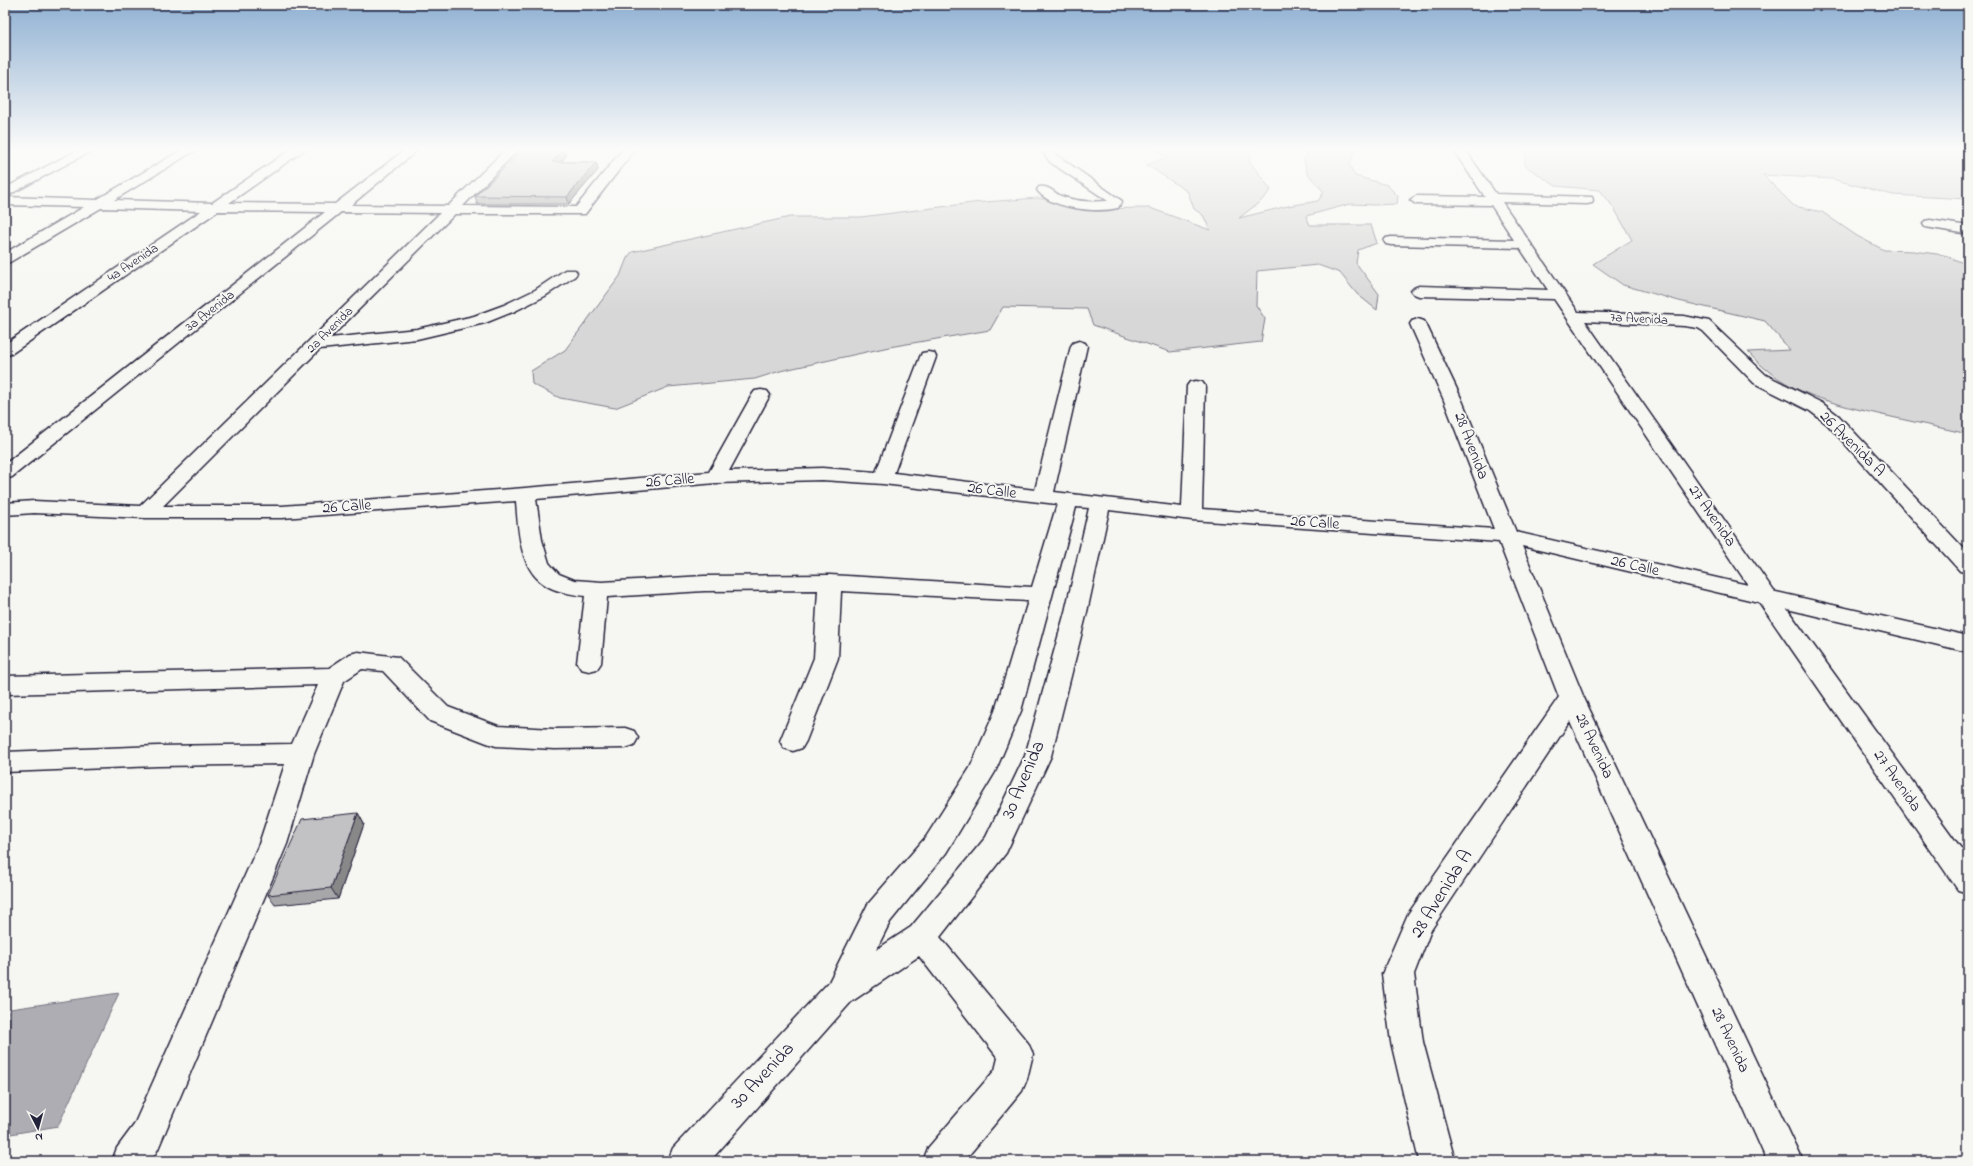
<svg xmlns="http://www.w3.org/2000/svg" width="1973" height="1166" font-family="'Indie Flower',sans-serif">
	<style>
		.green { fill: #d7d7d7; stroke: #7c7c89 }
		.water { fill: #adadb3; stroke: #757583 }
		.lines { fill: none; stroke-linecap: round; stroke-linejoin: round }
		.minor-casing { stroke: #22223b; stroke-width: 3 }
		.major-casing { stroke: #22223b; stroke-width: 3 }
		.minor { fill: #f6f6f2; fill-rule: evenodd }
		.major { fill: #f6f6f2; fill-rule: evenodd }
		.wall { fill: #a7a7a9; stroke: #22223b }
		.shaded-wall { fill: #888889; stroke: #22223b }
		.building { fill: #c2c2c4; stroke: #22223b }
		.labels { text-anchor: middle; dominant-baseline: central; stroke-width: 4; stroke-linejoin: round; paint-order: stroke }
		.far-street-label { font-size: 13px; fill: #22223b; stroke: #f6f6f2 }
		.street-label { font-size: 16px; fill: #22223b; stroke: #f6f6f2 }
		.near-street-label { font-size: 19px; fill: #22223b; stroke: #f6f6f2 }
	</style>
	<rect width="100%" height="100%" fill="#f6f6f2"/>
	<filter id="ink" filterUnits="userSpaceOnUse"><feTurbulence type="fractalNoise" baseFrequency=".025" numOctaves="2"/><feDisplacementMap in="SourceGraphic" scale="8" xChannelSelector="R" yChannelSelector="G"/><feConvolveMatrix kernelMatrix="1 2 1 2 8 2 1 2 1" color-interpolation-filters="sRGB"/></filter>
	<g filter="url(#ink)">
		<g class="green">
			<polygon points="1152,148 1254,148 1250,150 1250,162 1271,190 1261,201 1239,218 1288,206 1318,201 1324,192 1307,173 1304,160 1310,149 1357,148 1349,164 1355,176 1387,185 1398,196 1397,204 1375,205 1350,204 1306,216 1310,225 1371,225 1377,243 1358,250 1356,263 1379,294 1377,310 1357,294 1340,273 1318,265 1257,271 1256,305 1265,319 1261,342 1170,352 1093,325 1087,309 1003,307 990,330 889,347 780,371 755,379 668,387 615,408 560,398 532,384 531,371 565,350 620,276 627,258 632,252 790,217 861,217 972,203 1038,198 1062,203 1077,209 1150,208 1210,230 1203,215 1194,209 1188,192 1147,165 1167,157"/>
			<path d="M 1528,148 L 1968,148 L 1968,199 L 1893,195 L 1832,179 L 1763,175 L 1794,206 L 1822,212 L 1857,236 L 1884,250 L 1914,251 L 1944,255 L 1968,265 L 1968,434 C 1941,428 1914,422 1887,416 C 1834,404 1785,394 1748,352 L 1790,350 L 1765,321 L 1679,301 L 1623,285 L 1593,264 L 1632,240 L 1614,208 L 1600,190 L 1556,186 L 1524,165 Z"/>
		</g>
		<polygon class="water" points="119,993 58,1126 5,1135 5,1018 10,1009"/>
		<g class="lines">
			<defs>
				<g id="minor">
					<polygon points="82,148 97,148 5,197 5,188"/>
					<path d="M 185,148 L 199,148 L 114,200 L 212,203 L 293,148 L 307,148 L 229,203 L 335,204 L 407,148 L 420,148 L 351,205 L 448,206 L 507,148 L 520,148 L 463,206 L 576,207 L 624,148 L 636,148 L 585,214 L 455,214 L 330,338 L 417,329 L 474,316 L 504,305 L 535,290 L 565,270 L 575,270 L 577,273 L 575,276 L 545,296 L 515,311 L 485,323 L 417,339 L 320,349 L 163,506 L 282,506 L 525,488 L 709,472 L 752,395 L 755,391 L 761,390 L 767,391 L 770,395 L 729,471 L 822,468 L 876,472 L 920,357 L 922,353 L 928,352 L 934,353 L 936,357 L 894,473 L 1035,490 L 1071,346 L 1073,343 L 1079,341 L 1085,343 L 1087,346 L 1054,492 L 1182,507 L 1187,386 L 1190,382 L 1196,381 L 1202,382 L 1205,386 L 1202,509 L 1494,529 L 1443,398 L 1410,324 L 1412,321 L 1418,319 L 1424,321 L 1426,324 L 1461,398 L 1516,532 L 1748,585 L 1554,299 L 1419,296 L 1414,294 L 1411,291 L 1414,288 L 1419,286 L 1548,290 L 1520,248 L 1391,245 L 1386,244 L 1384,241 L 1386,238 L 1391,237 L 1514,240 L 1491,205 L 1416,204 L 1410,200 L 1416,196 L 1485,197 L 1452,148 L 1464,148 L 1496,194 L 1592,197 L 1593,200 L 1592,203 L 1587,204 L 1502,202 L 1578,312 L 1684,316 L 1709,321 L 1766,375 L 1822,403 L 1839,416 L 1968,553 L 1968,573 L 1960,571 L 1827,424 L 1810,411 L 1754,383 L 1703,331 L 1698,328 L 1684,326 L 1585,321 L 1778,597 L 1775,602 L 1767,604 L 1522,546 L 1584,698 L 1803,1161 L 1767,1161 L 1570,721 L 1431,930 L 1414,974 L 1423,1042 L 1455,1161 L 1419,1161 L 1391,1042 L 1382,974 L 1408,914 L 1559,697 L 1499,542 L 1192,520 L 1109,510 L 1087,612 L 1051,756 L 1006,853 L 940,937 L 1028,1043 L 1033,1054 L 1027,1079 L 1022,1091 L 964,1161 L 923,1161 L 928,1148 L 995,1070 L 998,1058 L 919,956 L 851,1002 L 710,1161 L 668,1161 L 673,1148 L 829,982 L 868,904 L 926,837 L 970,768 L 995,711 L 1028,601 L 841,591 L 838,658 L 806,741 L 802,748 L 793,751 L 784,748 L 780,741 L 814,658 L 818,590 L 704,591 L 607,597 L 601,663 L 597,669 L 589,671 L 581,669 L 577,663 L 585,596 C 572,594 555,592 544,584 C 519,568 518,527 516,501 L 282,518 L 145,518 L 34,513 L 5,515 L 5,503 L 34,501 L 140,506 L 440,213 L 341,212 L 12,477 L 5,479 L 5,464 L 325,212 L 218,211 L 11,354 L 5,356 L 5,344 L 201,211 L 101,208 L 10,262 L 5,263 L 5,253 L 84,207 L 5,205 L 5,197 L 96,200 ZM 822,480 L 883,484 L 1057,504 L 1032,587 L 830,575 L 704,576 L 602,582 L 574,580 L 559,574 L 549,563 L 542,540 L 536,499 L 716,483 ZM 1076,507 L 1089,508 L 1065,612 L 1025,756 L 986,837 L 911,927 L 876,950 L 890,922 L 946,853 L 995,772 L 1021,711 Z"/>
					<path d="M 1040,148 L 1052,148 L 1058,156 L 1122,201 L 1118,208 C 1097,213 1050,209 1037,190 L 1039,187 C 1048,185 1053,192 1061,196 C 1076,202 1093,202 1108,201 L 1050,162 Z"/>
					<polygon points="1930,220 1968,226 1968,234 1925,227 1923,224 1925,221"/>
					<polygon points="358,652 398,657 448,707 498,726 554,729 625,728 634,731 638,738 634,745 625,748 554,749 496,746 487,743 430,721 383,671 362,669 344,681 314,754 287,844 158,1149 151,1161 112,1161 117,1148 134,1125 259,844 285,764 158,766 5,772 5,752 158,746 292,744 318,685 5,694 5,676 329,668 350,654"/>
				</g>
				<polygon id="major" points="1767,590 1968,636 1968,652 1787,609 1968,858 1968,893 1958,890 1759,602 1756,597 1759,592"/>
			</defs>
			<use href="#minor" class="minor-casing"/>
			<use href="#major" class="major-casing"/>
			<use href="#minor" class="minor"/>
			<use href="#major" class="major"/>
		</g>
		<g class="wall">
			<polygon points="566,156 561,162 596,162 598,170 569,204 477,204 475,196"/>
			<polygon points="358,813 364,824 338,899 275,905 268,895"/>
		</g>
		<g class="shaded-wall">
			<polygon points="564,149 566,156 554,169 552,162"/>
			<polygon points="596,162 598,170 569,204 567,197"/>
			<polygon points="358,813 364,824 338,899 331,888"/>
		</g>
		<g class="building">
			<polygon points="524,149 564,149 552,162 596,162 567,197 475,196"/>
			<polygon points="358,813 331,888 268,895 302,819"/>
		</g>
	</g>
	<linearGradient id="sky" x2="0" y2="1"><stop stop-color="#90b1d3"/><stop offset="0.48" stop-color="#fbfbf9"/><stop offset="1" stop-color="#fbfbf9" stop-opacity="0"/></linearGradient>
	<rect width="1973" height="311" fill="url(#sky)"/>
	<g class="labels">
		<g class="far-street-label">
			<text transform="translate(133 263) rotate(-34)">4a Avenida</text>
			<text transform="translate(210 311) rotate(-38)">3a Avenida</text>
			<text transform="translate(1639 319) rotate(3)">7a Avenida</text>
			<text transform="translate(330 330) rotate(-45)">2a Avenida</text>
		</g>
		<g class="street-label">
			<text transform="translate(1852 444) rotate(45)">26 Avenida A</text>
			<text transform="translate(1471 446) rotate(69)">28 Avenida</text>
			<text transform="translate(670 481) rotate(-5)">26 Calle</text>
			<text transform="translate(992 491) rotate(7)">26 Calle</text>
			<text transform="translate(347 507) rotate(-4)">26 Calle</text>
			<text transform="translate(1712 516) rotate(55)">27 Avenida</text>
			<text transform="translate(1315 523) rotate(4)">26 Calle</text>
			<text transform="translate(1635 566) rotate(13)">26 Calle</text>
			<text transform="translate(1594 746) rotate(65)">28 Avenida</text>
			<text transform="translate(1897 781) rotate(55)">27 Avenida</text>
			<text transform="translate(1730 1040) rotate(65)">28 Avenida</text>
		</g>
		<g class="near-street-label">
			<text transform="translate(1024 780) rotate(-67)">30 Avenida</text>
			<text transform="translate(1442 894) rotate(-58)">28 Avenida A</text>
			<text transform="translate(763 1076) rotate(-47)">30 Avenida</text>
		</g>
	</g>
	<rect width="1973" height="1166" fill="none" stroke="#f6f6f2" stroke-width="20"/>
	<rect x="10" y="10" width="1953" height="1146" fill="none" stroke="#22223b" stroke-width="1.5" filter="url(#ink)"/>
	<g transform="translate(38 1128) rotate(174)" stroke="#f6f6f2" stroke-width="3" paint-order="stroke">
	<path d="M0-3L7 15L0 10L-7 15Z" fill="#22223b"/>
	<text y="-6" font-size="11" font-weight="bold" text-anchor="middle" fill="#22223b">N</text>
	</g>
</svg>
